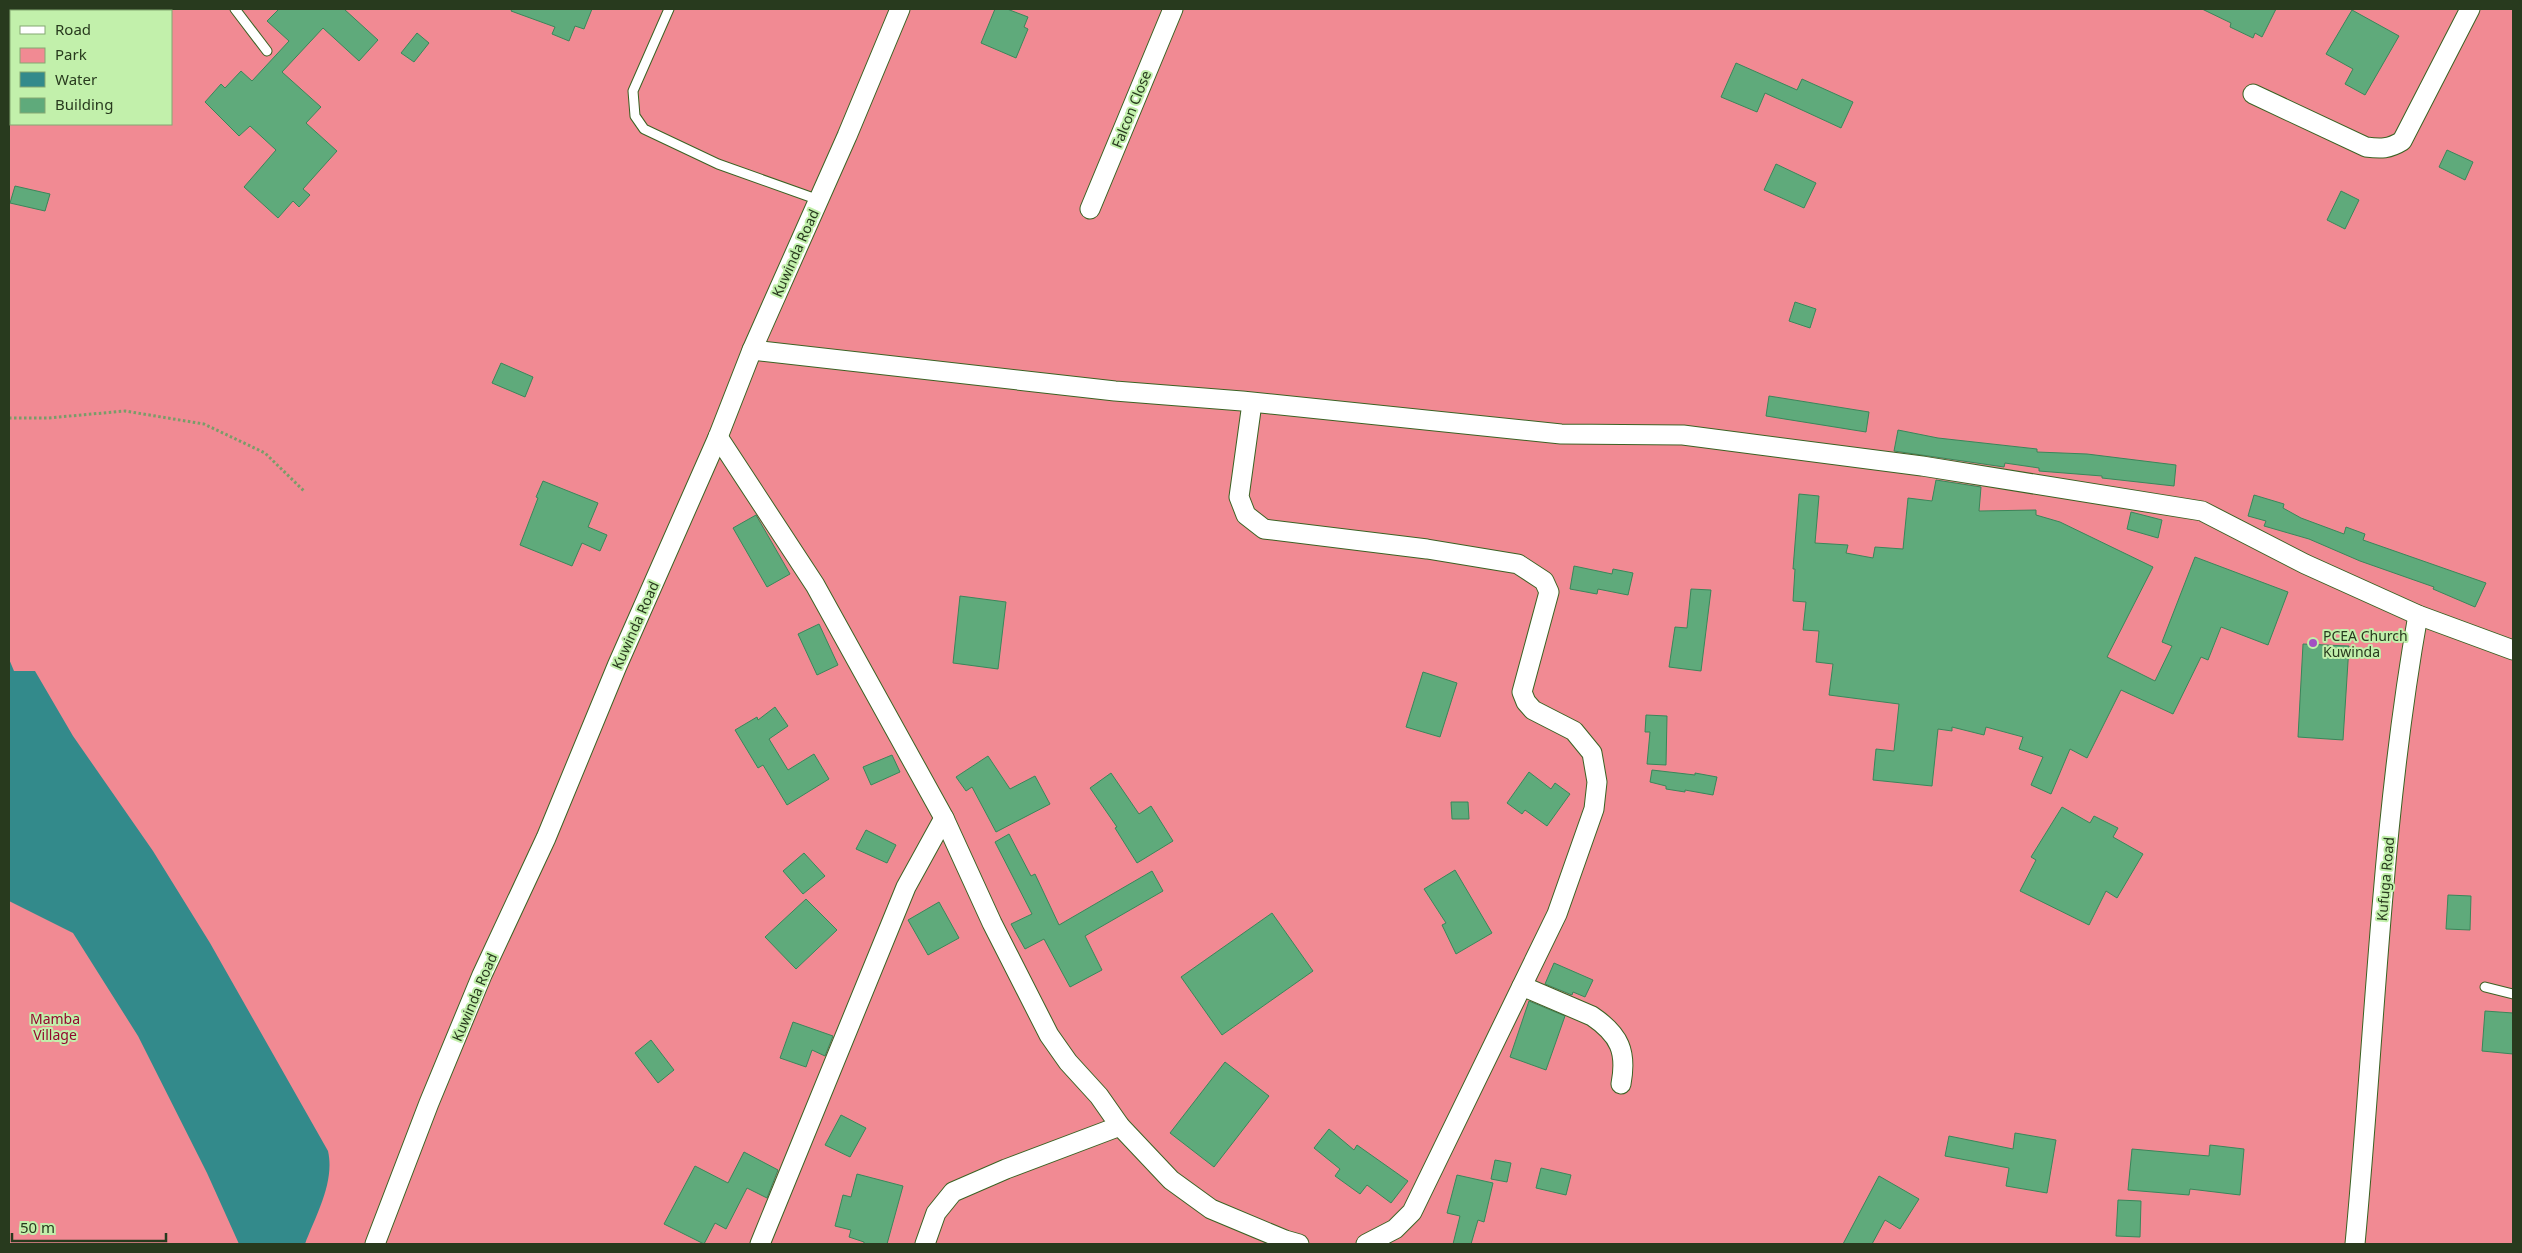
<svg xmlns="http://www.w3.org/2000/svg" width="2522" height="1253" font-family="'Noto Sans',sans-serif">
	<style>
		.green { fill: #f18a93; fill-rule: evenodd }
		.water { fill: #338a8b }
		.building { fill: #5faa7b; stroke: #3a865a }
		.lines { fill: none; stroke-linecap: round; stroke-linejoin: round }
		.lane-casing { stroke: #3b6223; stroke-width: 11 }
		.street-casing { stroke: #3b6223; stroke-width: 21 }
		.path { stroke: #7a9c69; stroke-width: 3; stroke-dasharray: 2.5 2.5; stroke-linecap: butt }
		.lane { stroke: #fff; stroke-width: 9 }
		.street { stroke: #fff; stroke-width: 19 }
		.poi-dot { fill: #a251c2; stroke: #c2f0ab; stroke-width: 2 }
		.labels { text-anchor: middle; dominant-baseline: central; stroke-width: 4; stroke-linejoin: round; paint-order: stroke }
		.street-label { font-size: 14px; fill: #283a1e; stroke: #c2f0ab }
		.poi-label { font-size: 14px; fill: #283a1e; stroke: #c2f0ab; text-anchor: start }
		.park-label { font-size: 14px; fill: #93062f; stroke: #c2f0ab }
	</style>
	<rect width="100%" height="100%" fill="#b5e29e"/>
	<path class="green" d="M 9,9 L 2513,9 L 2513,1244 L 9,1244 ZM 11,11 L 171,11 L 171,124 L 11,124 Z"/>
	<path class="water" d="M 9,659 L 14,671 L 35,671 L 73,736 L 153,851 L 210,943 L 328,1151 C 335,1182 316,1215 305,1244 L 239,1244 L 207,1173 L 138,1036 L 73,933 L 9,901 Z"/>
	<g class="building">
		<polygon points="279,9 344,9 378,40 359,61 323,28 282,72 321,107 306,123 337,151 303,189 310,195 299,207 293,201 278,218 244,187 276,150 250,126 239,136 205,102 221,84 225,88 241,71 252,81 289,41 267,21"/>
		<polygon points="512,9 592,9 584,29 575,26 569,41 552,34 555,27 511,11"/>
		<polygon points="995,9 1007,9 1028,17 1024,27 1028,29 1016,58 981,43"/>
		<polygon points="2202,9 2276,9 2262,37 2255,33 2253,38 2230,27 2231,23"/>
		<polygon points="2352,10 2399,36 2365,95 2345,84 2353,69 2326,54"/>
		<polygon points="417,33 429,43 414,62 401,53"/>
		<polygon points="1736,63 1797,90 1802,79 1853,102 1841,128 1765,93 1757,112 1721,97"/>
		<polygon points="2447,150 2473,162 2465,180 2439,167"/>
		<polygon points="1776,164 1816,183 1804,208 1764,190"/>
		<polygon points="15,186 50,194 45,211 10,203"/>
		<polygon points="2341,191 2359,200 2345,229 2327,220"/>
		<polygon points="1795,302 1816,309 1810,328 1789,321"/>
		<polygon points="501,363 533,377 525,397 492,383"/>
		<polygon points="1769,396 1869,412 1866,432 1766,416"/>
		<polygon points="1898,430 1938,438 2037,449 2037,452 2087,454 2176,465 2174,486 2102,478 2102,476 2039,471 2039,468 2005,463 2004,467 1894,451"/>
		<polygon points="1936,480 1981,487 1979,511 2036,510 2036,515 2060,522 2153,567 2107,657 2155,681 2172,646 2162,642 2195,557 2288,592 2268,645 2221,627 2208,660 2201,657 2173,714 2121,690 2087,758 2070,749 2051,794 2031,785 2043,757 2019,749 2023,737 1986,727 1984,735 1952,727 1952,731 1938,729 1932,786 1873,780 1876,749 1894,751 1899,704 1829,695 1833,664 1816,662 1819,631 1803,630 1806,602 1793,601 1795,569 1793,569 1799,494 1819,496 1815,543 1848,545 1846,553 1873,558 1875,547 1903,549 1908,498 1932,501"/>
		<polygon points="543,481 598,503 588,527 607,535 600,551 582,543 572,566 520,545 538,498 536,497"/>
		<polygon points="2254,495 2284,504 2283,508 2301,518 2344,534 2346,527 2365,534 2363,540 2486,583 2475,607 2433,589 2434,587 2360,561 2309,539 2264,526 2266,521 2248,516"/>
		<polygon points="2131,512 2162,520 2158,538 2127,529"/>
		<polygon points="756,515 790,574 767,587 733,528"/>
		<polygon points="1574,566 1612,574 1613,569 1633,573 1628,595 1598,589 1597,594 1570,589"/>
		<polygon points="1691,589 1711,590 1701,671 1669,667 1675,627 1687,628"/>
		<polygon points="960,596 1006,602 998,669 953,663"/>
		<polygon points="819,624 838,665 817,675 798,634"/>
		<polygon points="2303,644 2349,646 2343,740 2298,737"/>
		<polygon points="1423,672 1457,683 1440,737 1406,727"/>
		<polygon points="775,707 788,726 769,739 788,770 814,754 829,779 787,805 763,765 758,768 735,730 757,717 758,720"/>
		<polygon points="1646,715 1667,716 1666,765 1647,764 1650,732 1645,732"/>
		<polygon points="892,755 900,772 871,785 863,767"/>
		<polygon points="988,756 1010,789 1035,776 1050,804 996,832 972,787 966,791 956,777"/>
		<polygon points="1652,770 1695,775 1695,773 1717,777 1713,795 1685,790 1685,792 1666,789 1666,786 1650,782"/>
		<polygon points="1529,772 1551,789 1555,783 1570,794 1547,826 1525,810 1522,814 1507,803"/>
		<polygon points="1111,773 1139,814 1151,806 1173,841 1137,863 1115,828 1117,827 1090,788"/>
		<polygon points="1451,802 1468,802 1469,819 1452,819"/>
		<polygon points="2062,807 2090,823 2094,816 2118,828 2113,837 2143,854 2117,898 2106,891 2089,925 2020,891 2036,860 2031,857"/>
		<polygon points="866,830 896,845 887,863 856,849"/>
		<polygon points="1009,834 1031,876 1035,874 1059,925 1152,871 1163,891 1085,936 1102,970 1070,987 1044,939 1025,949 1011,924 1032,914 995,842"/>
		<polygon points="804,853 825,876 803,894 783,871"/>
		<polygon points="1455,870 1492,933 1456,954 1442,925 1446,923 1424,889"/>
		<polygon points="2448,895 2471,896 2470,930 2446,929"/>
		<polygon points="806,899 837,930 796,969 765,937"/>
		<polygon points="939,902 959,938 928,955 908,920"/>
		<polygon points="1272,913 1313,971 1222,1035 1181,977"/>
		<polygon points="1554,963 1593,980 1585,997 1573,992 1572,995 1545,984"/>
		<polygon points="1529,1001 1565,1016 1546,1070 1510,1057"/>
		<polygon points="2485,1011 2513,1013 2513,1054 2482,1051"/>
		<polygon points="793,1022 833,1036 825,1056 812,1050 806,1067 780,1058"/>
		<polygon points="651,1040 674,1070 658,1083 635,1053"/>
		<polygon points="1225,1062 1269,1096 1214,1167 1170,1133"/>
		<polygon points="841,1115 866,1128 850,1157 825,1145"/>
		<polygon points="1329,1129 1354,1150 1357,1145 1408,1181 1391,1203 1367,1185 1360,1194 1335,1176 1340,1169 1314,1148"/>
		<polygon points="2015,1133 2056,1140 2047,1193 2006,1186 2009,1168 1945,1156 1949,1136 2013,1149"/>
		<polygon points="2210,1145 2244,1149 2240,1195 2190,1189 2189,1195 2128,1190 2132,1149 2209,1156"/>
		<polygon points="744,1152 778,1170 767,1198 747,1188 726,1229 715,1223 704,1244 664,1224 695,1166 728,1183"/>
		<polygon points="1495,1160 1511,1163 1507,1182 1491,1179"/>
		<polygon points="1541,1168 1571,1175 1566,1195 1536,1188"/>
		<polygon points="857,1174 903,1186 887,1244 864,1244 864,1242 849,1237 851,1230 835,1226 843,1195 851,1197"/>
		<polygon points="1457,1175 1493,1183 1484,1222 1478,1220 1471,1244 1453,1244 1460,1216 1447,1213"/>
		<polygon points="1879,1176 1919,1199 1900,1229 1885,1220 1872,1244 1843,1244"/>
		<polygon points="2118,1200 2141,1201 2140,1237 2116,1236"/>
	</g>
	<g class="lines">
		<defs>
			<g id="lane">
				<polyline points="235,9 267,51"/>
				<polyline points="669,9 633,91 635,116 644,129 718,164 819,200"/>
				<polyline points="20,11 20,9"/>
				<polyline points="9,87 11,75"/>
				<polyline points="2485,987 2513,994"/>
			</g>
			<g id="street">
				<path d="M 2253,94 L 2366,147 C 2381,149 2389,149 2402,141 L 2470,9"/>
				<polyline points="1090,209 1173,9"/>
				<polyline points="752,350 1115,391 1242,401 1561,434 1683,435 1922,466 2202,511 2305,564 2418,615 2513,650"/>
				<polyline points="1252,403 1239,497 1246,515 1264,529 1427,549 1518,564 1544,581 1549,592 1522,692 1526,702 1533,710 1574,731 1592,753 1597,782 1594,809 1557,914 1412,1212 1395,1229 1366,1244"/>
				<polyline points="718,437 815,585 944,818 992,923 1049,1035 1068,1062 1099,1096 1120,1126 1171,1180 1211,1209 1285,1240 1299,1244"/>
				<path d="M 1522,986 L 1592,1016 C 1620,1035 1627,1052 1621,1084"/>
				<polyline points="375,1244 429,1103 482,975 546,838 617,666 718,437 752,350 847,136 900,9"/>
				<polyline points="760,1244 906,887 944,818"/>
				<polyline points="925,1244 936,1213 953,1192 1006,1169 1120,1126"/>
				<path d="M 2355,1244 C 2375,1035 2381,822 2418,615"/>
			</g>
		</defs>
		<use href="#lane" class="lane-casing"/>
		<use href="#street" class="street-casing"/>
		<polyline class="path" points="9,418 48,418 125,411 204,424 265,453 304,491"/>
		<use href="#lane" class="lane"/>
		<use href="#street" class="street"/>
	</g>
	<circle class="poi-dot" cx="2313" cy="643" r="5"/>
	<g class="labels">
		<g class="street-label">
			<text transform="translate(1131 109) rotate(-68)">Falcon Close</text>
			<text transform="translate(795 253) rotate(-66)">Kuwinda Road</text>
			<text transform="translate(635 625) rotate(-66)">Kuwinda Road</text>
			<text transform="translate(2385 879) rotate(-85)">Kufuga Road</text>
			<text transform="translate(474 997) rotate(-67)">Kuwinda Road</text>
		</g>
		<g class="poi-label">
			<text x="2323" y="635">PCEA Church<tspan x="2323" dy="16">Kuwinda</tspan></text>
		</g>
		<g class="park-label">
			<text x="55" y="1018">Mamba<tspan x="55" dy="16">Village</tspan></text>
		</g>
	</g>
	<rect width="2522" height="1253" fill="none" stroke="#283a1e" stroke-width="20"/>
	<rect x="10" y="10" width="162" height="115" fill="#c2f0ab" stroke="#84a773"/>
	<rect x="20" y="26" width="25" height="8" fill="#ffffff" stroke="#84a773"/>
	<text x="55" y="35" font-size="15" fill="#283a1e">Road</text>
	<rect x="20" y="48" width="25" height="15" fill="#f18a93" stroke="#84a773"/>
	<text x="55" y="60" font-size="15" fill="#283a1e">Park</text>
	<rect x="20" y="72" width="25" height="15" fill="#338a8b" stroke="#84a773"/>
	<text x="55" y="85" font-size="15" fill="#283a1e">Water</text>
	<rect x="20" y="98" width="25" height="15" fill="#5faa7b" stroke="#84a773"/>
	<text x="55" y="110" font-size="15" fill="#283a1e">Building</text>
	<path d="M12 1233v8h154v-8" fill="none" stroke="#283a1e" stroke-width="2.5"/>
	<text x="20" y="1233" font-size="15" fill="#283a1e" stroke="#c2f0ab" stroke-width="4" paint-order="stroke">50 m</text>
</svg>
